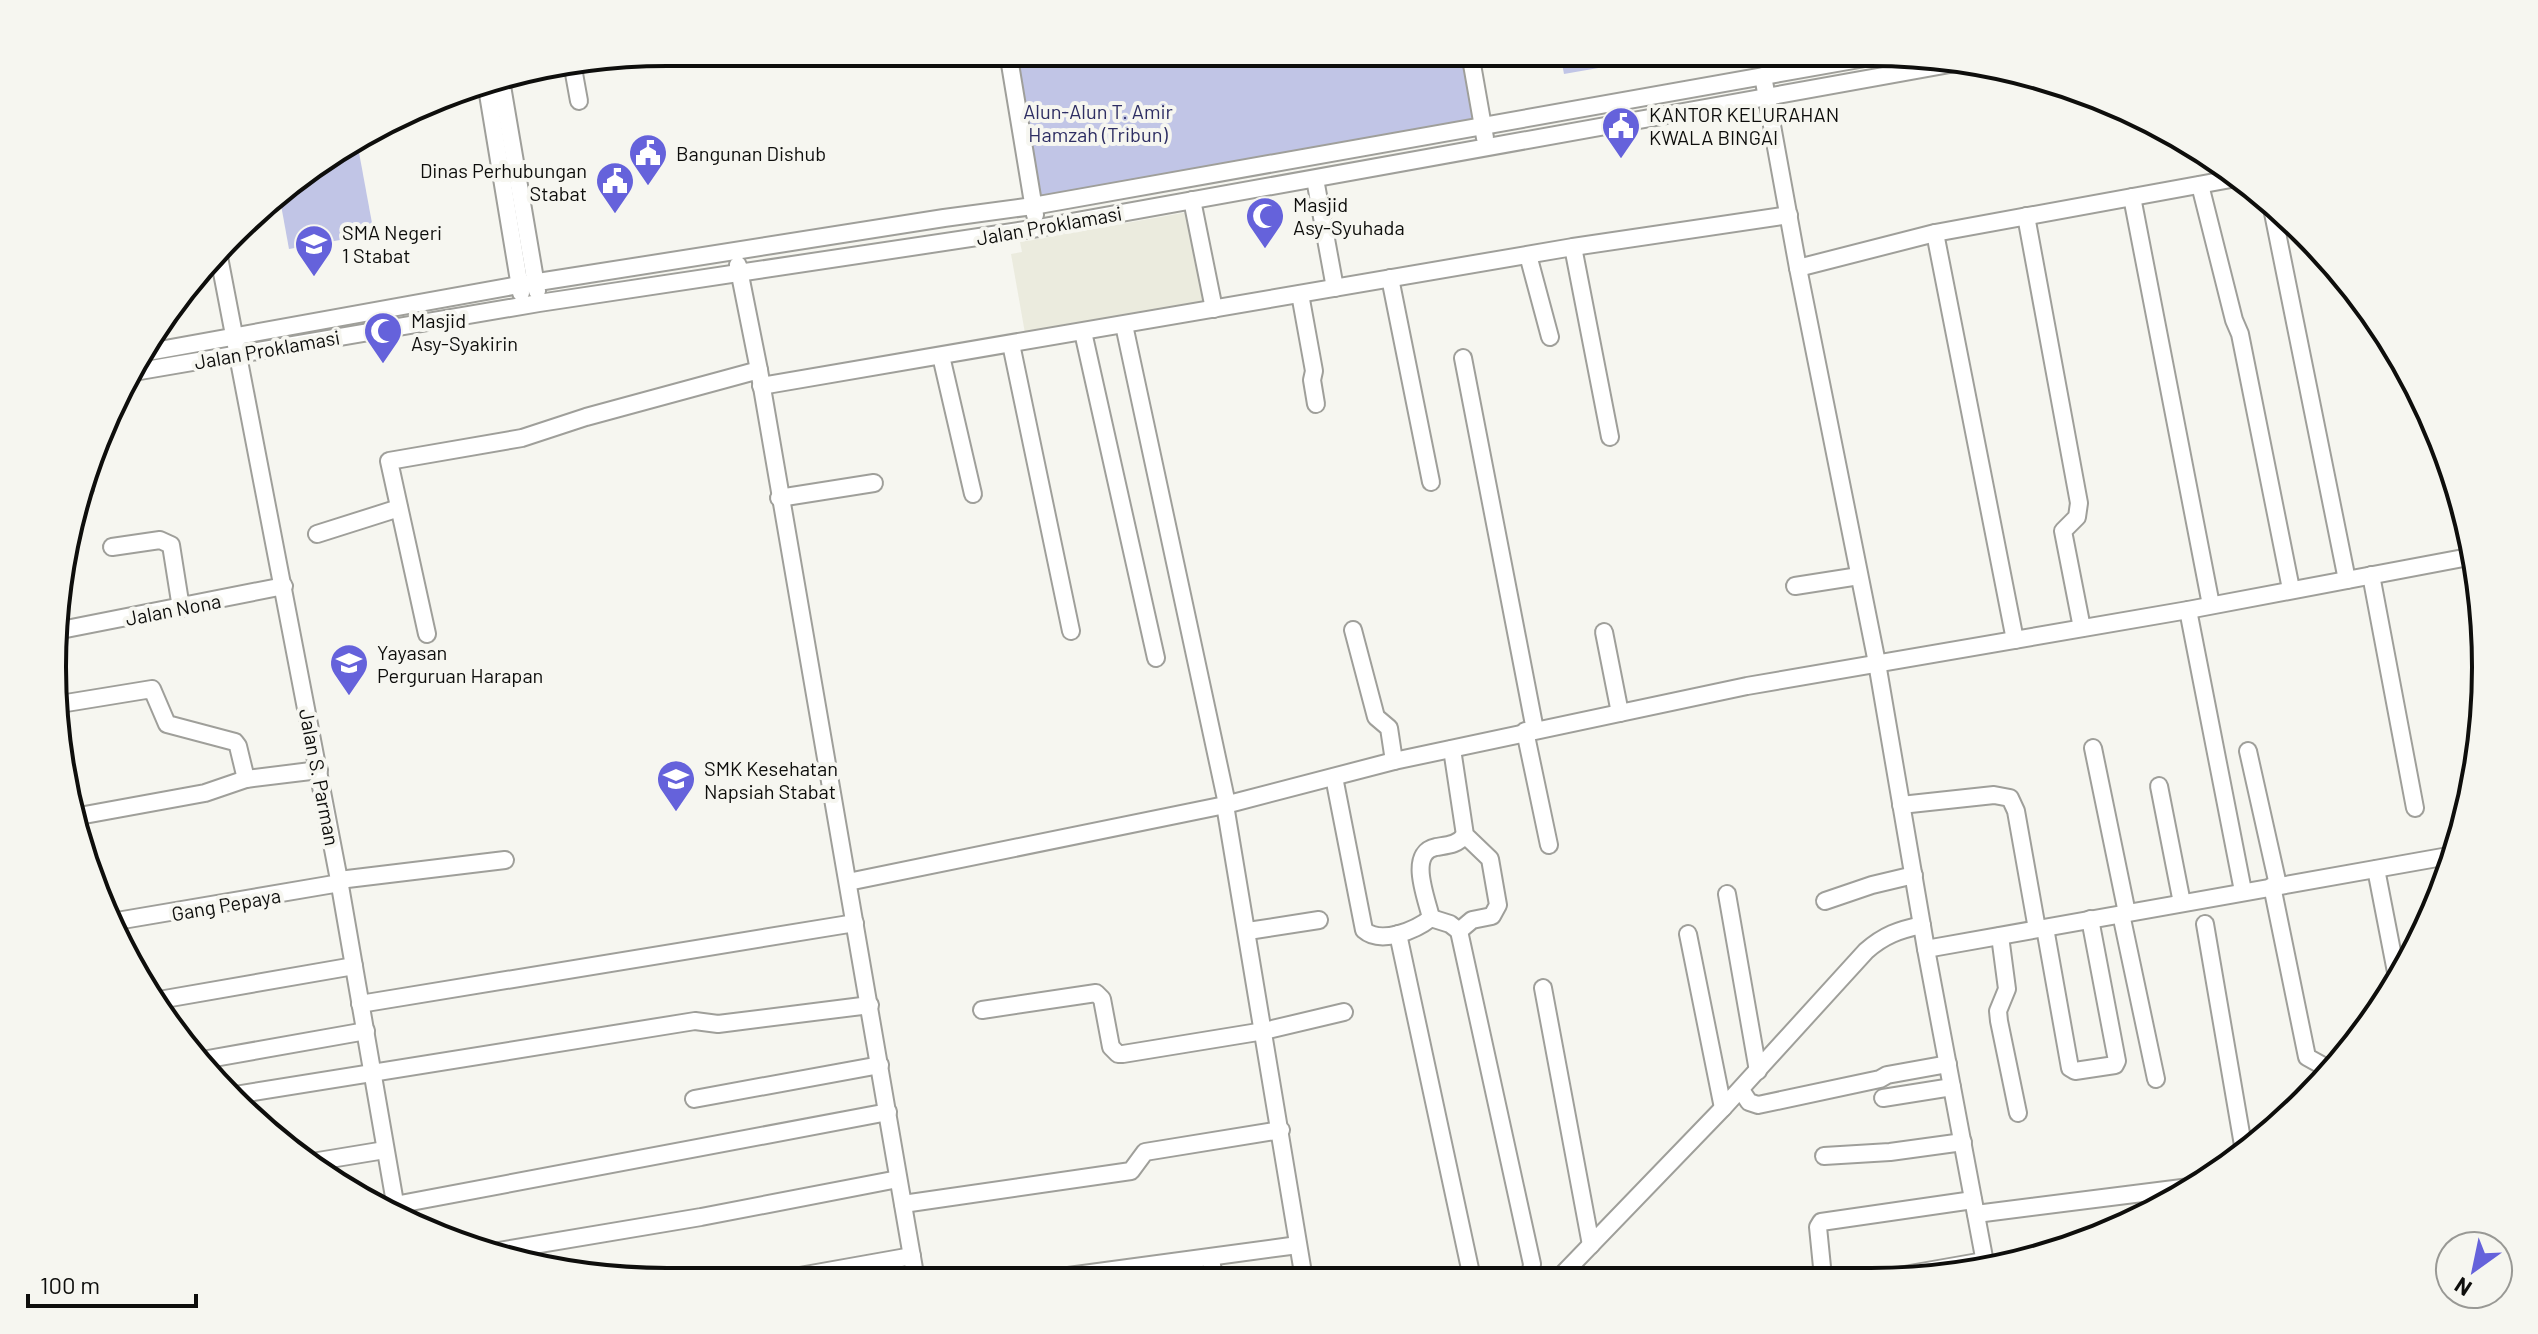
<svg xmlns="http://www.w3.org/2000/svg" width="2538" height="1334" font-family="Barlow,sans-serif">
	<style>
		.built { fill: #ebebde }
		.green { fill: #c1c5e6 }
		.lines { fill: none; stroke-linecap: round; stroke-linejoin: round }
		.minor-casing { stroke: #9f9f9a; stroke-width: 20 }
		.minor { stroke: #fff; stroke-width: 16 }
		.labels { text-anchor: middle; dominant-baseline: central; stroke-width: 8; stroke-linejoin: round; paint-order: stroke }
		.park-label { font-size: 20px; fill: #2e2e63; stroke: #f6f6f0 }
		.poi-label { font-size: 20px; fill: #0e0e0c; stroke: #f6f6f0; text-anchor: start }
		.street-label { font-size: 20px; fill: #0e0e0c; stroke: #f6f6f0 }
		.rim { fill: none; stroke: #0e0e0c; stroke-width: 4 }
	</style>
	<rect width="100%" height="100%" fill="#f6f6f0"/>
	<polygon class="built" points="1188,212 1205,307 1026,339 1011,254 1022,252 1020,242"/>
	<g class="green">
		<polygon points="1017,52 1468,53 1479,126 1040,204"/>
		<polygon points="1560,53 1684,53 1564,74"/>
		<polygon points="358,147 374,234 289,249 279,194 292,179 348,149"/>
	</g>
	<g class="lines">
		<defs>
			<g id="minor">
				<polyline points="1008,52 1035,215"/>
				<polyline points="1470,53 1485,138"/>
				<polyline points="573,68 579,101"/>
				<polyline points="1763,76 1798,268 1877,663 1926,949 1986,1268"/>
				<polyline points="501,80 537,291"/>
				<polyline points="486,82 521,293"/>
				<polyline points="1315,179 1335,288"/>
				<polyline points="2200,185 2234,320 2240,334 2291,589"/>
				<polyline points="2132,197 2211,605"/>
				<polyline points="1192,200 1214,309"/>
				<polyline points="2271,203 2347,580"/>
				<polyline points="2026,216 2079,503 2077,517 2063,531 2082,628"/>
				<polyline points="1935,233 2015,640"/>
				<polyline points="1573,247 1610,437"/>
				<polyline points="1528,255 1550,337"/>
				<polyline points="219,257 339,880 398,1220"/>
				<polyline points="738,265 759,370 916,1280"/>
				<polyline points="1798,268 1935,233 2242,177"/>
				<polyline points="1390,278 1431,482"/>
				<polyline points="1300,294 1314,371 1312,380 1316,404"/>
				<polyline points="1124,325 1227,804"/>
				<polyline points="1083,332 1156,658"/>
				<polyline points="1011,344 1071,631"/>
				<polyline points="143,353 519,285 944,218 1033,206 1893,53"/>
				<polyline points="941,356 973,494"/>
				<polyline points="1463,358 1535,730"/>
				<polyline points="134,372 539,303 1038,228 1961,62"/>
				<polyline points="761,386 1573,247 1789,215"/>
				<polyline points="84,484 85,489"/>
				<polyline points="779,498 874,483"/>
				<polyline points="317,534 399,508"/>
				<polyline points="112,547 160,540 171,545 181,608"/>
				<polyline points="2371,575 2415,808"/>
				<polyline points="1795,586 1859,576"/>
				<polyline points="2188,610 2243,891"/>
				<polyline points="61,630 284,586"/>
				<polyline points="1353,630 1376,717 1389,728 1394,761"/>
				<polyline points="1604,632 1620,713"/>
				<polyline points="427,634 389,461 522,438 586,417 759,370"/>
				<polyline points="54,705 152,689 167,724 235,742 238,746 246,779"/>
				<polyline points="1525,731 1549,845"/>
				<polyline points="2093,748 2127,913"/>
				<polyline points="2248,751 2278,885"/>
				<path d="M 1334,777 L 1364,930 C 1381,945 1416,930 1431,918 L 1450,924 L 1459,931 L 1472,920 L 1492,916 L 1498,905 L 1490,859 L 1465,835 L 1452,749"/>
				<polyline points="2159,786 2182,903"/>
				<polyline points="1225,805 1304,1279"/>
				<polyline points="1901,805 1994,795 2010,798 2016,811 2037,929"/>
				<polyline points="79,816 205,793 246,779 319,770"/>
				<polyline points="2376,869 2397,977"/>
				<polyline points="339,880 505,860"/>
				<polyline points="848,882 1225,805 1394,761 1747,686 2188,610 2474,556"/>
				<polyline points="2272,886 2307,1057 2334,1072"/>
				<polyline points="1727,894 1758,1071"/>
				<polyline points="1825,901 1872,885 1914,875"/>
				<polyline points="2121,914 2156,1079"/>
				<path d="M 1431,918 C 1427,899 1407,853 1436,847 C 1448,845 1457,845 1465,835"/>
				<polyline points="111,922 340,883"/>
				<polyline points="2205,924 2244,1151"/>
				<polyline points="2045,928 2070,1068 2075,1071 2115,1065 2117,1061 2090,919"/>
				<polyline points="1248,931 1319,920"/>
				<polyline points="1459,931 1532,1264 1530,1278"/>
				<polyline points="1398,934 1472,1278"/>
				<polyline points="1688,934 1723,1108"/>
				<polyline points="2000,936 2007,989 1998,1011 1999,1021 2018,1113"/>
				<polyline points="1926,949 2454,855"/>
				<polyline points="1543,988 1591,1245"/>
				<polyline points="159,1000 354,966"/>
				<polyline points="360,1004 855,923"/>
				<polyline points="982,1010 1096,993 1102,999 1111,1047 1118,1054 1123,1054 1264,1031 1344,1012"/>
				<polyline points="197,1061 366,1031"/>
				<polyline points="1741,1090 1749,1102 1758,1105 1880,1079 1887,1075 1948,1064"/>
				<polyline points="229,1096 695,1021 718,1024 870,1005"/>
				<polyline points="1883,1098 1952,1087"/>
				<polyline points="694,1099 880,1065"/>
				<polyline points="1824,1156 1890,1152 1963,1142"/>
				<polyline points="306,1163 385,1150"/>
				<polyline points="903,1204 1131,1171 1145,1152 1281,1130"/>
				<polyline points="395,1205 888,1112"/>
				<polyline points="1976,1214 2198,1186"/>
				<polyline points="487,1253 701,1217 898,1179"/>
				<polyline points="1211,1258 1214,1279"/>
				<polyline points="1823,1277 1818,1227 1821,1222 1973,1200"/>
				<polyline points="1893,1277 1984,1261"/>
				<path d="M 1559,1278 L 1723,1108 L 1866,951 C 1884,935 1899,930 1922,925"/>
				<polyline points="1046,1279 1298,1245"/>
				<polyline points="777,1280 912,1256"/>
			</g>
		</defs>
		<use href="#minor" class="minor-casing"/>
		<use href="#minor" class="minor"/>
	</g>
	<defs>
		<symbol id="civic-pin" viewBox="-11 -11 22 30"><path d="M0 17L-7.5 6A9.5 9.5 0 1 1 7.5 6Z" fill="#6562db" stroke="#f6f6f0"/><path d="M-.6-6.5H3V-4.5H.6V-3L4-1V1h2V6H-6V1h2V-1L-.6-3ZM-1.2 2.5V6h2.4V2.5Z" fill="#fff"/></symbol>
		<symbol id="mosque-pin" viewBox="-11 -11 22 30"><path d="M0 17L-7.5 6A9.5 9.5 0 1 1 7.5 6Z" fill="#6562db" stroke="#f6f6f0"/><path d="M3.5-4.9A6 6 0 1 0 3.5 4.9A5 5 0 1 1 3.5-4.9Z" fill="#fff"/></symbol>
		<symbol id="school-pin" viewBox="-11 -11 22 30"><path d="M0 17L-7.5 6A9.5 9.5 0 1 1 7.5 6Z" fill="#6562db" stroke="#f6f6f0"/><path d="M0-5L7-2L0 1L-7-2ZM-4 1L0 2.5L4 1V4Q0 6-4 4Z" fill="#fff"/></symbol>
	</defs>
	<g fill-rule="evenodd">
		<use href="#civic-pin" x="1599" y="104" width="44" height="60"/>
		<use href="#civic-pin" x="626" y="131" width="44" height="60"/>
		<use href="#civic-pin" x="593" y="159" width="44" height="60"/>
		<use href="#mosque-pin" x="1243" y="194" width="44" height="60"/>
		<use href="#school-pin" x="292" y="222" width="44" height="60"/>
		<use href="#mosque-pin" x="361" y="309" width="44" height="60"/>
		<use href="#school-pin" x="327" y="641" width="44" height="60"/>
		<use href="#school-pin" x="654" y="757" width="44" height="60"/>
	</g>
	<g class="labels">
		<g class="park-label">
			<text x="1098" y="111">Alun-Alun T. Amir<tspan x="1098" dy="23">Hamzah (Tribun)</tspan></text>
		</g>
		<g class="poi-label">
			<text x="1649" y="114">KANTOR KELURAHAN<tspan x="1649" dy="23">KWALA BINGAI</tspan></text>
			<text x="676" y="153">Bangunan Dishub</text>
			<text x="587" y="170" text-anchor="end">Dinas Perhubungan<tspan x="587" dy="23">Stabat</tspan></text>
			<text x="1293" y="204">Masjid<tspan x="1293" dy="23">Asy-Syuhada</tspan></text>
			<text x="342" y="232">SMA Negeri<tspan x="342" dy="23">1 Stabat</tspan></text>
			<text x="411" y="320">Masjid<tspan x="411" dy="23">Asy-Syakirin</tspan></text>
			<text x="377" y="652">Yayasan<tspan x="377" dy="23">Perguruan Harapan</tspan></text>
			<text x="704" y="768">SMK Kesehatan<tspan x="704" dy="23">Napsiah Stabat</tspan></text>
		</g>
		<g class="street-label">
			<text transform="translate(1049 225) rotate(-10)">Jalan Proklamasi</text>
			<text transform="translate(267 349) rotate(-10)">Jalan Proklamasi</text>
			<text transform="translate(173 609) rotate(-11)">Jalan Nona</text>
			<text transform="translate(320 777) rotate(79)">Jalan S. Parman</text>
			<text transform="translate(226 904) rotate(-10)">Gang Pepaya</text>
		</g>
	</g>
	<path d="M0 0H2538V1334H0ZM667 66H1871A601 601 0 0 1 2472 667V667A601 601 0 0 1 1871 1268H667A601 601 0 0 1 66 667V667A601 601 0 0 1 667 66Z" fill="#f6f6f0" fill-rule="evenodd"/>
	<path class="rim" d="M667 66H1871A601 601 0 0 1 2472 667V667A601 601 0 0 1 1871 1268H667A601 601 0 0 1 66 667V667A601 601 0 0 1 667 66Z"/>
	<g transform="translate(2474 1270) rotate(213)"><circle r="38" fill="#f6f6f0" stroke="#999995" stroke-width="2"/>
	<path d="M0-6L14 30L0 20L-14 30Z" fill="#6562db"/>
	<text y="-12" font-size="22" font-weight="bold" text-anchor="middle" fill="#0e0e0c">N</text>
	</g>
	<path d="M28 1294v12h168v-12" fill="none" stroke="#0e0e0c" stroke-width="4"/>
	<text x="40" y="1294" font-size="24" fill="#0e0e0c" stroke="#f6f6f0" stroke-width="6" paint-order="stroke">100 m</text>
</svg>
